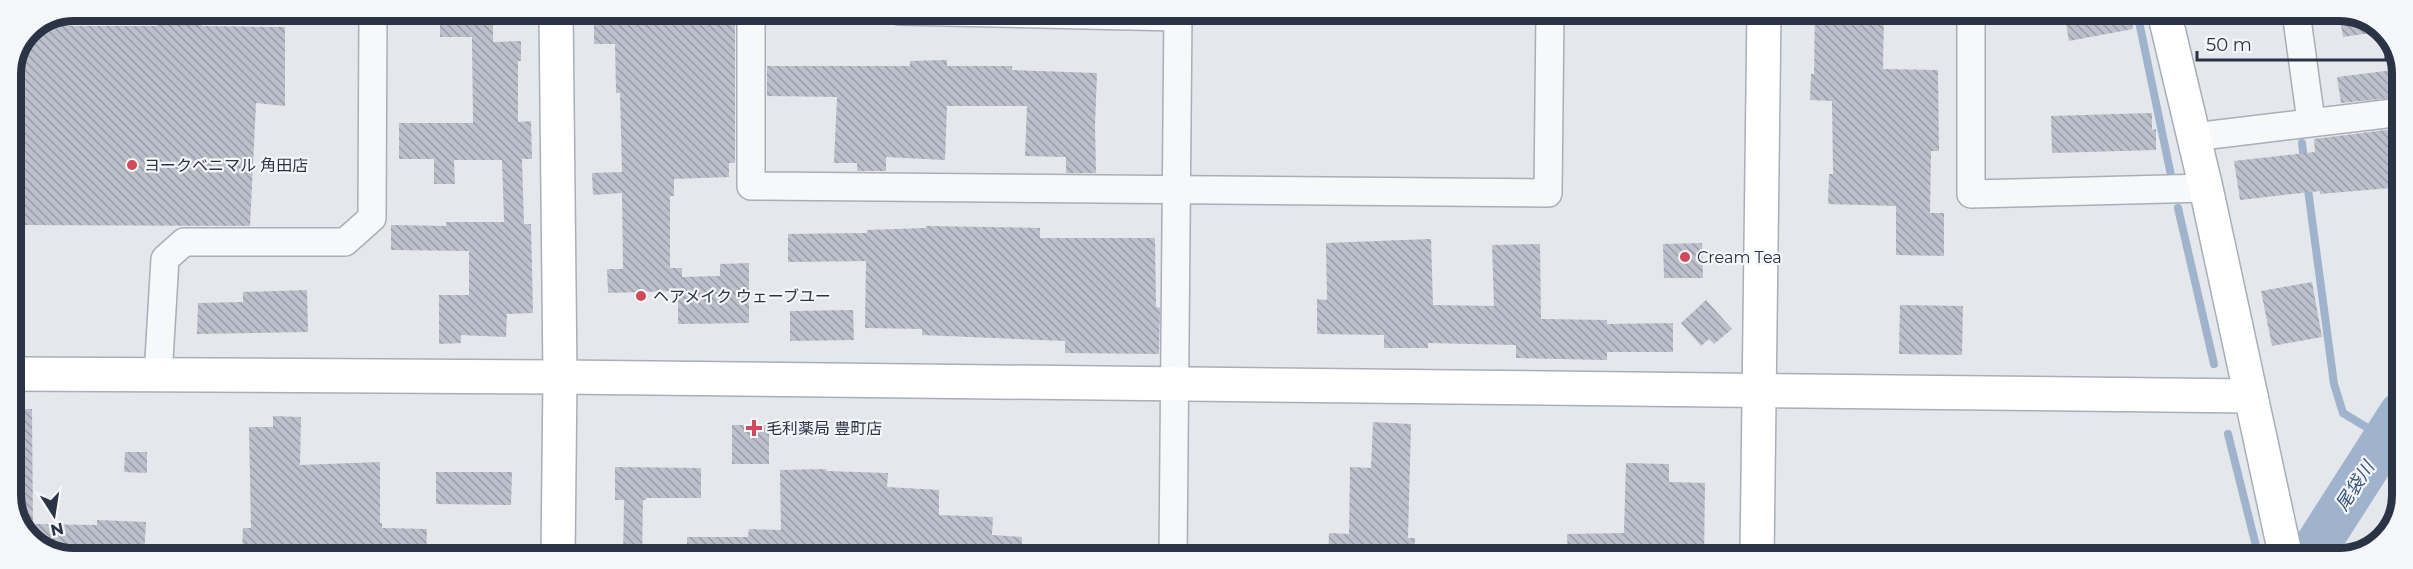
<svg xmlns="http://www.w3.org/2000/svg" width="2413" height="569" font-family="Montserrat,'Noto Sans JP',sans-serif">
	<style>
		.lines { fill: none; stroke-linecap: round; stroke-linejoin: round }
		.stream { stroke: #9fb4cc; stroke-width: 8 }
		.river { stroke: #9fb4cc; stroke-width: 45 }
		.building { fill: url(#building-back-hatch) }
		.street-casing { stroke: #a9aeb7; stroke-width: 30 }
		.secondary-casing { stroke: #a9aeb7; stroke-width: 36 }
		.street { stroke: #f7f8fa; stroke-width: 27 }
		.secondary { stroke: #fff; stroke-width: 33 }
		.poi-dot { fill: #d1495b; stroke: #f4f6f9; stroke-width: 2 }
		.labels { text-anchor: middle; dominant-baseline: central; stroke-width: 4.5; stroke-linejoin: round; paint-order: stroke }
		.poi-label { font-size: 16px; fill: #2b3445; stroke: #f4f6f9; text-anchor: start }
		.water-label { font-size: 18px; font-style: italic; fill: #34527a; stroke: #f4f6f9 }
		.rim { fill: none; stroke: #2b3445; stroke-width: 8 }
	</style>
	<defs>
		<pattern id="building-back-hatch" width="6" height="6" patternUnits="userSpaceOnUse" patternTransform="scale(1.5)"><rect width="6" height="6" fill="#bbc0ca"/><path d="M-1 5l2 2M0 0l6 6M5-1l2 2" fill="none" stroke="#989da6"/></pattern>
	</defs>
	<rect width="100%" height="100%" fill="#e4e7ec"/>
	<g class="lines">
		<g class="stream">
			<polyline points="2137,12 2172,180"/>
			<polyline points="2302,143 2304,161"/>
			<polyline points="2307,182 2334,384 2343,413 2386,439"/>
			<polyline points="2178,208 2214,364"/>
			<polyline points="2228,434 2259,558"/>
			<polyline points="2371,547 2401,497"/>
		</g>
		<polyline class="river" points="2309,558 2401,414"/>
	</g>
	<g class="building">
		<polygon points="158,11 202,11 202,26 285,27 285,106 256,103 250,226 11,225 10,73 29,29 36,26 157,26"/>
		<polygon points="440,11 493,11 493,42 521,41 521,61 518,61 518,122 531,121 532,159 522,159 524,224 531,224 533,313 507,314 506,337 461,335 461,343 439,344 439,295 469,295 469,251 391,250 391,225 446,226 446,222 504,222 502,160 454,160 455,184 434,184 434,159 399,159 399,123 473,123 472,37 440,37"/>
		<polygon points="594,11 660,11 660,13 735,12 735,163 729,163 729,177 674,179 674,196 670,196 670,268 682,268 682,277 720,276 720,264 749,263 749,323 678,324 678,291 608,293 607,269 623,269 622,193 593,195 592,173 622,172 620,93 616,93 615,44 594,44"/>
		<polygon points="1815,11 1884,12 1883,69 1938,70 1939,151 1931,151 1930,213 1944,213 1944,256 1896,255 1896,206 1828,204 1829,174 1833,174 1832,101 1810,100 1811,74 1814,74"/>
		<polygon points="2064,12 2130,12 2133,29 2069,41"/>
		<polygon points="2339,12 2352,12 2385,31 2343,37"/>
		<polygon points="947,60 947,66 1012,66 1012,70 1097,73 1095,126 1096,173 1066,173 1066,157 1025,156 1027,106 947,106 945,160 886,157 886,171 857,171 857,163 834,163 837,97 767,96 767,66 910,66 910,61"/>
		<polygon points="2402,69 2402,97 2341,103 2337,77"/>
		<polygon points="2152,113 2152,130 2156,129 2156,150 2052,153 2051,116"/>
		<polygon points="2402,128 2402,187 2320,194 2320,191 2240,200 2234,161 2315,152 2314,139"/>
		<polygon points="926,226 1040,228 1040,238 1155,238 1156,307 1160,308 1159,354 1065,353 1065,341 922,335 922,329 865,328 866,261 788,262 788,234 867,233 867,230 926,228"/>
		<polygon points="1431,239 1433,305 1494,306 1492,245 1540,244 1541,319 1607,320 1607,324 1673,323 1673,352 1607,352 1607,360 1516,358 1516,345 1428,343 1428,348 1384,348 1384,335 1317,334 1317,299 1327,300 1326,243"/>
		<polygon points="1702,243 1703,278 1664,278 1663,244"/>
		<polygon points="2312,282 2322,337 2272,346 2261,291"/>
		<polygon points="307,290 308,332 197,334 198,303 243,302 243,292"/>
		<polygon points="1706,300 1732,329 1714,344 1709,339 1701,346 1681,323"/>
		<polygon points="1900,305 1963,306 1962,355 1899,354"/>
		<polygon points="853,310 854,340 790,341 790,311"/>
		<polygon points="12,409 32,409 33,524 97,525 97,520 146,522 144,557 61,557 26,537 11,503"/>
		<polygon points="273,416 301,417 300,465 380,462 380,523 382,523 382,528 427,529 426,557 242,557 243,528 251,528 249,427 273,427"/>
		<polygon points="1373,422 1411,424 1408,538 1415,538 1414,558 1328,558 1329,533 1349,534 1350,467 1371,468"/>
		<rect x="732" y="425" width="37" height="39"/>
		<polygon points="125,452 147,452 147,473 124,472"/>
		<polygon points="1626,463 1669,464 1669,482 1705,483 1704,558 1568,558 1567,534 1624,533"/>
		<polygon points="615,467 701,468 701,498 646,498 646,500 643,500 642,558 623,558 624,500 615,500"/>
		<polygon points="826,469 826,471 888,473 887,487 939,490 939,515 993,517 992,535 1022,537 1022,558 687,558 687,537 748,537 749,529 781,530 780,470"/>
		<polygon points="436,472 512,472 511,505 436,504"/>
	</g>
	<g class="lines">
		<defs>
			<g id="street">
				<polyline points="751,11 751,186 1548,193 1550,11"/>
				<polyline points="900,11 1178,17"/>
				<polyline points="1971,12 1971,194 2206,188"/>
				<polyline points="2296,12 2311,121"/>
				<polyline points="2194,137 2402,112"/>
				<polyline points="158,376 165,259 184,242 345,242 372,218 373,11"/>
				<polyline points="1173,558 1178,11"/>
			</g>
			<g id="secondary">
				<polyline points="556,11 560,377 558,557"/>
				<polyline points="2164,12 2206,188 2286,558"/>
				<polyline points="11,374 560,377 2251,396"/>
				<polyline points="1757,558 1764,11"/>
			</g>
		</defs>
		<use href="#street" class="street-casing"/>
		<use href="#secondary" class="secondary-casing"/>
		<use href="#street" class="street"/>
		<use href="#secondary" class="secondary"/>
	</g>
	<g class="poi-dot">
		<circle cx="132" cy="165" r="6"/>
		<circle cx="1685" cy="257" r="6"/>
		<circle cx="641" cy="296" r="6"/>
		<path d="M751 419h6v6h6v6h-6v6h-6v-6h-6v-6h6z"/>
	</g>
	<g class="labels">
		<g class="poi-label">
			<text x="144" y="165">ヨークベニマル 角田店</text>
			<text x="1697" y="257">Cream Tea</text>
			<text x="653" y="296">ヘアメイク ウェーブユー</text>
			<text x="766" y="428">毛利薬局 豊町店</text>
		</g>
		<g class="water-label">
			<text transform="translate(2355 486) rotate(-57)">尾袋川</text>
		</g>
	</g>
	<path d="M0 0H2413V569H0ZM74 21H2339A53 53 0 0 1 2392 74V495A53 53 0 0 1 2339 548H74A53 53 0 0 1 21 495V74A53 53 0 0 1 74 21Z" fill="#f4f6f9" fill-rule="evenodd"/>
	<path class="rim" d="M74 21H2339A53 53 0 0 1 2392 74V495A53 53 0 0 1 2339 548H74A53 53 0 0 1 21 495V74A53 53 0 0 1 74 21Z"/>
	<g transform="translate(54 515) rotate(168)" stroke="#f4f6f9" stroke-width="4.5" paint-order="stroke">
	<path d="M0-4.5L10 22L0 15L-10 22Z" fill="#2b3445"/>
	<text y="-9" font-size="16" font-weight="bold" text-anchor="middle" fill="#2b3445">N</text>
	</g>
	<path d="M2197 51v9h189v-9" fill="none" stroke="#2b3445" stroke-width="3"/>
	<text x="2206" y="51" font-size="18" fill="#2b3445" stroke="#f4f6f9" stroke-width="4.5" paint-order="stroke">50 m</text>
</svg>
